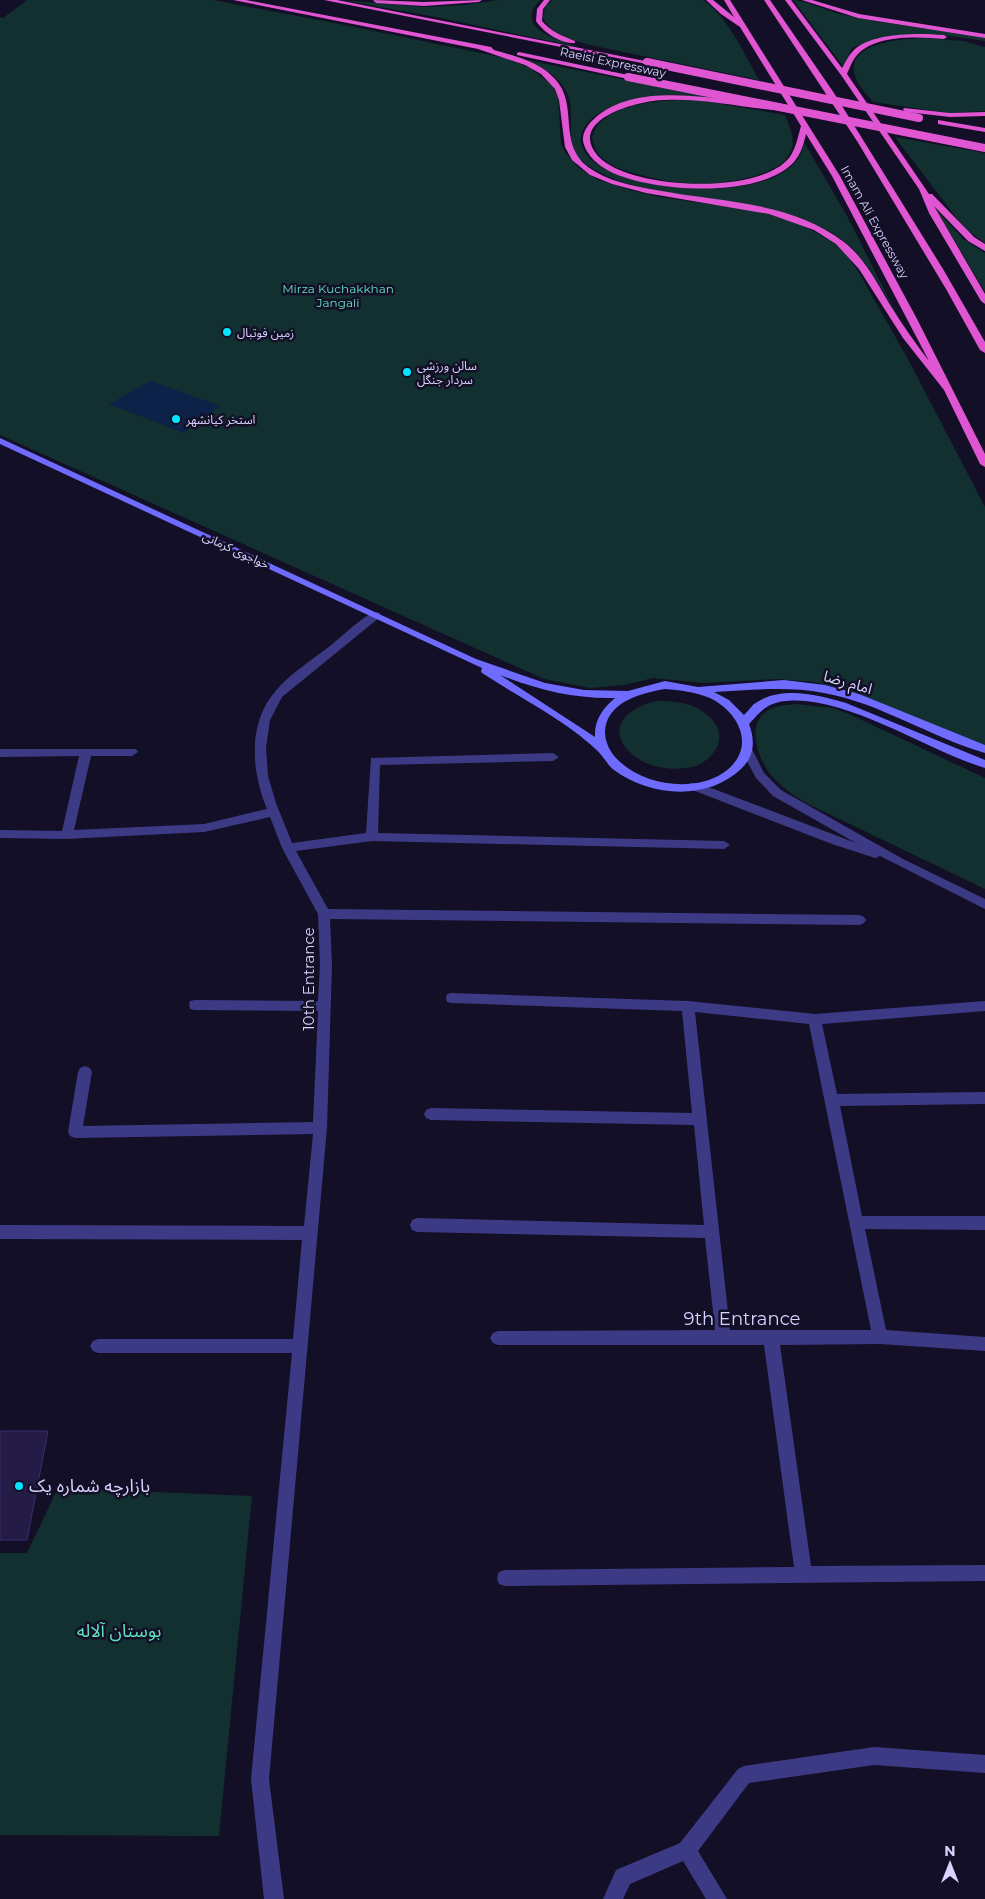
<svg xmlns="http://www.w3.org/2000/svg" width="985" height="1899" font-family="Montserrat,'Noto Sans Arabic',sans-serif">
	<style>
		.green { fill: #12302f }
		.water { fill: #0c2248 }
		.building { fill: #241b47; stroke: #3b2d73 }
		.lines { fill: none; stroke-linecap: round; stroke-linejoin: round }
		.minor { fill: #3d3a85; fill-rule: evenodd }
		.secondary { fill: #6f6bff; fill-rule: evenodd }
		.trunk { fill: #e055d1; fill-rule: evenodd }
		.trunk-bridge { stroke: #e055d1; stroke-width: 8 }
		.poi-dot { fill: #00e5ff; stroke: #130f26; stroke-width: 2 }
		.labels { text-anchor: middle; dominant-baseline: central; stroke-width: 5; stroke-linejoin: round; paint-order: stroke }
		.far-street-label { font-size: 12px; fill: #d9d4ff; stroke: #130f26 }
		.far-park-label { font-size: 12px; fill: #5fe0c0; stroke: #130f26 }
		.far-poi-label { font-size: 12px; fill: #d9d4ff; stroke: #130f26; text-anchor: start }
		.street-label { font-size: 15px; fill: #d9d4ff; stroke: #130f26 }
		.near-street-label { font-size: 18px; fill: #d9d4ff; stroke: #130f26 }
		.near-poi-label { font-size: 18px; fill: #d9d4ff; stroke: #130f26; text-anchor: start }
		.near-park-label { font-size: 18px; fill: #5fe0c0; stroke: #130f26 }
	</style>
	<rect width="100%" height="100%" fill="#130f26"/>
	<g class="green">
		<polygon points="27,0 213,0 345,25 505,58 530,68 552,85 558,96 561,144 565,152 579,168 596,179 630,190 660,197 750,210 780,217 800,224 831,241 844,251 858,271 909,361 985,507 985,745 867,698 835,687 813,682 778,679 704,683 653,678 625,685 590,688 544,679 0,435 0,17 3,18"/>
		<path d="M 341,0 L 425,7 L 465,5 L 498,0 L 540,0 C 513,28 558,40 578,47 L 436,17 Z"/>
		<path d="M 552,0 L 703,0 C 726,14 746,56 759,80 L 590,45 C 572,40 552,35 543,18 L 545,6 Z"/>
		<path d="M 793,0 C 805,0 830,12 844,15 C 891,25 938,29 985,38 L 985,41 L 935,34 L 872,40 L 852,48 L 843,66 Z"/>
		<path d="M 923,38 L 963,41 L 985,47 L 985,111 L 948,113 L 873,102 C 867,94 858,86 855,76 C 845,42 902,39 923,38 Z"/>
		<path d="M 521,59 L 748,104 C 726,101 703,97 681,95 C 651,94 595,102 582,132 C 577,146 588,159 600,166 C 640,193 796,207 804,142 L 847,216 L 901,323 C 886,298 872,267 851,247 C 825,223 792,216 758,210 C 707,201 630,194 587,165 C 560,146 577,119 568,95 C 560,75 540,66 521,59 Z"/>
		<path d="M 679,100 L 699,100 L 785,115 C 789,125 795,137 792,148 C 788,164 772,170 758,175 C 719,187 680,186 641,175 C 628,172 614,168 603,159 C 597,154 594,146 592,139 C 597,106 653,101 679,100 Z"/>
		<polygon points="895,137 985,153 985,243 968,231 958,220"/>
		<polygon points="935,208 963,239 985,253 985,292"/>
		<path d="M 656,701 C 666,701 676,701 686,704 C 704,708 727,727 717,747 C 713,755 706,761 698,765 C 639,785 579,721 656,701 Z"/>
		<path d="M 797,704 L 833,708 L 849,714 L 985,778 L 985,889 L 806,803 C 793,795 780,786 770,774 C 758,758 746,724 767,711 C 776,705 787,705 797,704 Z"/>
		<polygon points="58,1488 252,1496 219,1836 0,1835 0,1553 27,1553"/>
	</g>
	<polygon class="water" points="151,381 220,406 184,433 109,404"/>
	<polygon class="building" points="0,1431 48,1431 27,1540 0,1540"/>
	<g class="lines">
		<g class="minor">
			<path d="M 376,612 L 380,613 L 380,617 L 282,697 L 270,720 L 266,748 L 268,776 L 276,803 L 292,843 L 366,833 L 371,758 L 553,753 L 559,757 L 553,761 L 380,765 L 378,833 L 724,841 L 730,845 L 724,849 L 372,841 L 296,851 L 328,909 L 860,915 L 864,917 L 866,920 L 864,923 L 860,925 L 330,919 L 332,965 L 327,1128 L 269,1779 L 284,1899 L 264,1899 L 251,1779 L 292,1353 L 98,1353 L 93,1351 L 90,1346 L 93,1341 L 98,1339 L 293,1339 L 302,1240 L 0,1239 L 0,1225 L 304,1226 L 313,1134 L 75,1138 L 70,1136 L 68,1132 L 78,1072 L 80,1068 L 85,1066 L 90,1068 L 92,1072 L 83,1126 L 313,1122 L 318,1011 L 195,1010 L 190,1009 L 189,1005 L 190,1001 L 195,1000 L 318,1001 L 320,965 L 318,914 L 282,848 L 270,817 L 204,832 L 67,839 L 0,838 L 0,830 L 62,831 L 79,756 L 0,757 L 0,749 L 136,749 L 138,752 L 132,756 L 91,756 L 74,830 L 204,824 L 267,809 C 252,773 247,725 274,693 C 289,674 312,660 330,646 C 342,637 363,615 376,612 Z"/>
			<polygon points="747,746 751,747 764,773 781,790 903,859 985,899 985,909 880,856 875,858 832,844 690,789 688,786 690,783 698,783 856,843 773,796 756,778 741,750"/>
			<path d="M 452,993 L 688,1001 L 815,1014 L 985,1001 L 985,1011 L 822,1024 L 837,1094 L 985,1092 L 985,1104 L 840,1106 L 862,1216 L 985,1216 L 985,1230 L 865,1229 L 886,1330 L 985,1337 L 985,1351 L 880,1344 L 780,1345 L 811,1566 L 985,1565 L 985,1581 L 505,1586 L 499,1584 L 497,1578 L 499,1572 L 505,1570 L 794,1567 L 764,1345 L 498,1345 L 493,1343 L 490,1338 L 493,1333 L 498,1331 L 715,1330 L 705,1238 L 417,1232 L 412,1230 L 410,1225 L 412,1220 L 417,1218 L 704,1225 L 694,1125 L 431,1120 L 426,1118 L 424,1114 L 426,1110 L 431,1108 L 692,1113 L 682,1011 L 452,1003 L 447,1002 L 446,998 L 447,994 ZM 695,1012 L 809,1024 L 871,1330 L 730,1330 Z"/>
			<polygon points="874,1747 985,1755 985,1773 874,1765 749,1783 698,1851 727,1899 706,1899 683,1861 630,1884 623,1899 603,1899 616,1870 680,1843 738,1769 744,1766"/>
		</g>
		<path class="secondary" d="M 0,438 L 476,659 L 545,683 L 584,690 L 628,691 L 665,681 L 698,687 L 784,680 L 825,685 L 859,694 L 985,745 L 985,753 C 930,737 880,703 824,693 C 787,686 751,690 714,692 L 729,700 L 744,715 C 747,712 751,707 754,704 C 781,685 818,695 846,703 L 985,760 L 985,768 C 928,751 838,690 779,702 C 765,705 758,714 749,724 C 755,740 755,756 741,769 C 707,801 651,797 614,770 C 609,766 606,761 602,756 C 596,748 586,741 579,735 C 549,712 514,694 482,673 L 481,671 L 482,668 L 0,444 ZM 500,675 C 538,690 574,699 615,698 C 603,708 594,720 595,737 ZM 665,689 C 680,690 695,692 710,698 C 741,713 757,750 723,773 C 693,793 642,785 617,759 C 610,752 605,742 605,732 C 606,702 641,693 665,689 Z"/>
		<g class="trunk">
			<path d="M 233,0 L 246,0 L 491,47 L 494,50 C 514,56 537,61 552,76 C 581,102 556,142 588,167 C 607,181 633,186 656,190 C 718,202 791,201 844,242 C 866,259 878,285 892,308 C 904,327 916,344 929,361 L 832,176 L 806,134 C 804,143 801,154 794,162 C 760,199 655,192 613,173 C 600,167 586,156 583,141 C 582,132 589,123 595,118 C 639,79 722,101 775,106 L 779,108 L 775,110 C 739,107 702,98 665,100 C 641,100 564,119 599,157 C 631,190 759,195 789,158 C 796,149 798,136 801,126 L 740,27 L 721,14 L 706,0 L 713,0 L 734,17 L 724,0 L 730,0 L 840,176 L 917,319 L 985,454 L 985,467 L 980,464 L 944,390 L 903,338 L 859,269 L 836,244 L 814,230 L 769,214 L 646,193 L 612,184 L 590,175 L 572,160 L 565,147 L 559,100 L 555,89 L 541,74 L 525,65 L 478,49 Z"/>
			<polygon points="324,0 337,0 650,62 647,64"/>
			<polygon points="373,0 424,2 482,0 479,2 424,6 376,3"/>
			<path d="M 544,0 L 550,0 L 543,9 L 542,21 C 551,32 563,36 575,41 L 575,43 C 561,44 544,33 536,21 L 537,9 Z"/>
			<polygon points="764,0 770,0 834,93 943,269 985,342 985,353 980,350 946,289 857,141"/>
			<path d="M 785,0 L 791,0 L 842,68 C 845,63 848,56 853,51 C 871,32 919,33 944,35 L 947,37 L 944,39 C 918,37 878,34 858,54 C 853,59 850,67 847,74 L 929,194 L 932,194 L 974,237 L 985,244 L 985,251 L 968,241 L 934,206 L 985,294 L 985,304 L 981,301 L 929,213 L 919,189 L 841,75 Z"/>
			<polygon points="802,0 812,0 859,14 985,34 985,38 858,18"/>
			<polygon points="519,52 628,75 632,77 628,79 517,55 517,53"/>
			<polygon points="904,108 950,113 985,112 985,116 950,117 907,112 903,110"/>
			<polygon points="938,120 985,128 985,132 938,124"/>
		</g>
		<g class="trunk-bridge">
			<polyline points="647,62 919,118"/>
			<polyline points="628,77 985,148"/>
		</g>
	</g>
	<g class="poi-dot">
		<circle cx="227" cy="332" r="5"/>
		<circle cx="407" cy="372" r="5"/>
		<circle cx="176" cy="419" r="5"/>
		<circle cx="19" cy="1486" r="5"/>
	</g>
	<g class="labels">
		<g class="far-street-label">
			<text transform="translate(613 62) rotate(12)">Raeisi Expressway</text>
			<text transform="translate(875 222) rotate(61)">Imam Ali Expressway</text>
			<text transform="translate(236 550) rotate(25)">خواجوی کرمانی</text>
		</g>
		<g class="far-park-label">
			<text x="338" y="288">Mirza Kuchakkhan<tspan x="338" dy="14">Jangali</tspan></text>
		</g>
		<g class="far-poi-label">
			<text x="237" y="332">زمین فوتبال</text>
			<text x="417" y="365">سالن ورزشی<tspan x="417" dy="14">سردار جنگل</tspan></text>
			<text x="186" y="419">استخر کیانشهر</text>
		</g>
		<g class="street-label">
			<text transform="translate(848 682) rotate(16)">امام رضا</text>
			<text transform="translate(308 979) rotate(-90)">10th Entrance</text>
		</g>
		<g class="near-street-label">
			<text x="742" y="1319">9th Entrance</text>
		</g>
		<g class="near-poi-label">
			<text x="29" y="1486">بازارچه شماره یک</text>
		</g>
		<g class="near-park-label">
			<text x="119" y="1631">بوستان آلاله</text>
		</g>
	</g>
	<g transform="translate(950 1864)" stroke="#130f26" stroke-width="4" paint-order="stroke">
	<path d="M0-4L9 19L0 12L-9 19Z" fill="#d9d4ff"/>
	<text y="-8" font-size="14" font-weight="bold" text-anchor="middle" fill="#d9d4ff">N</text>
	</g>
</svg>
